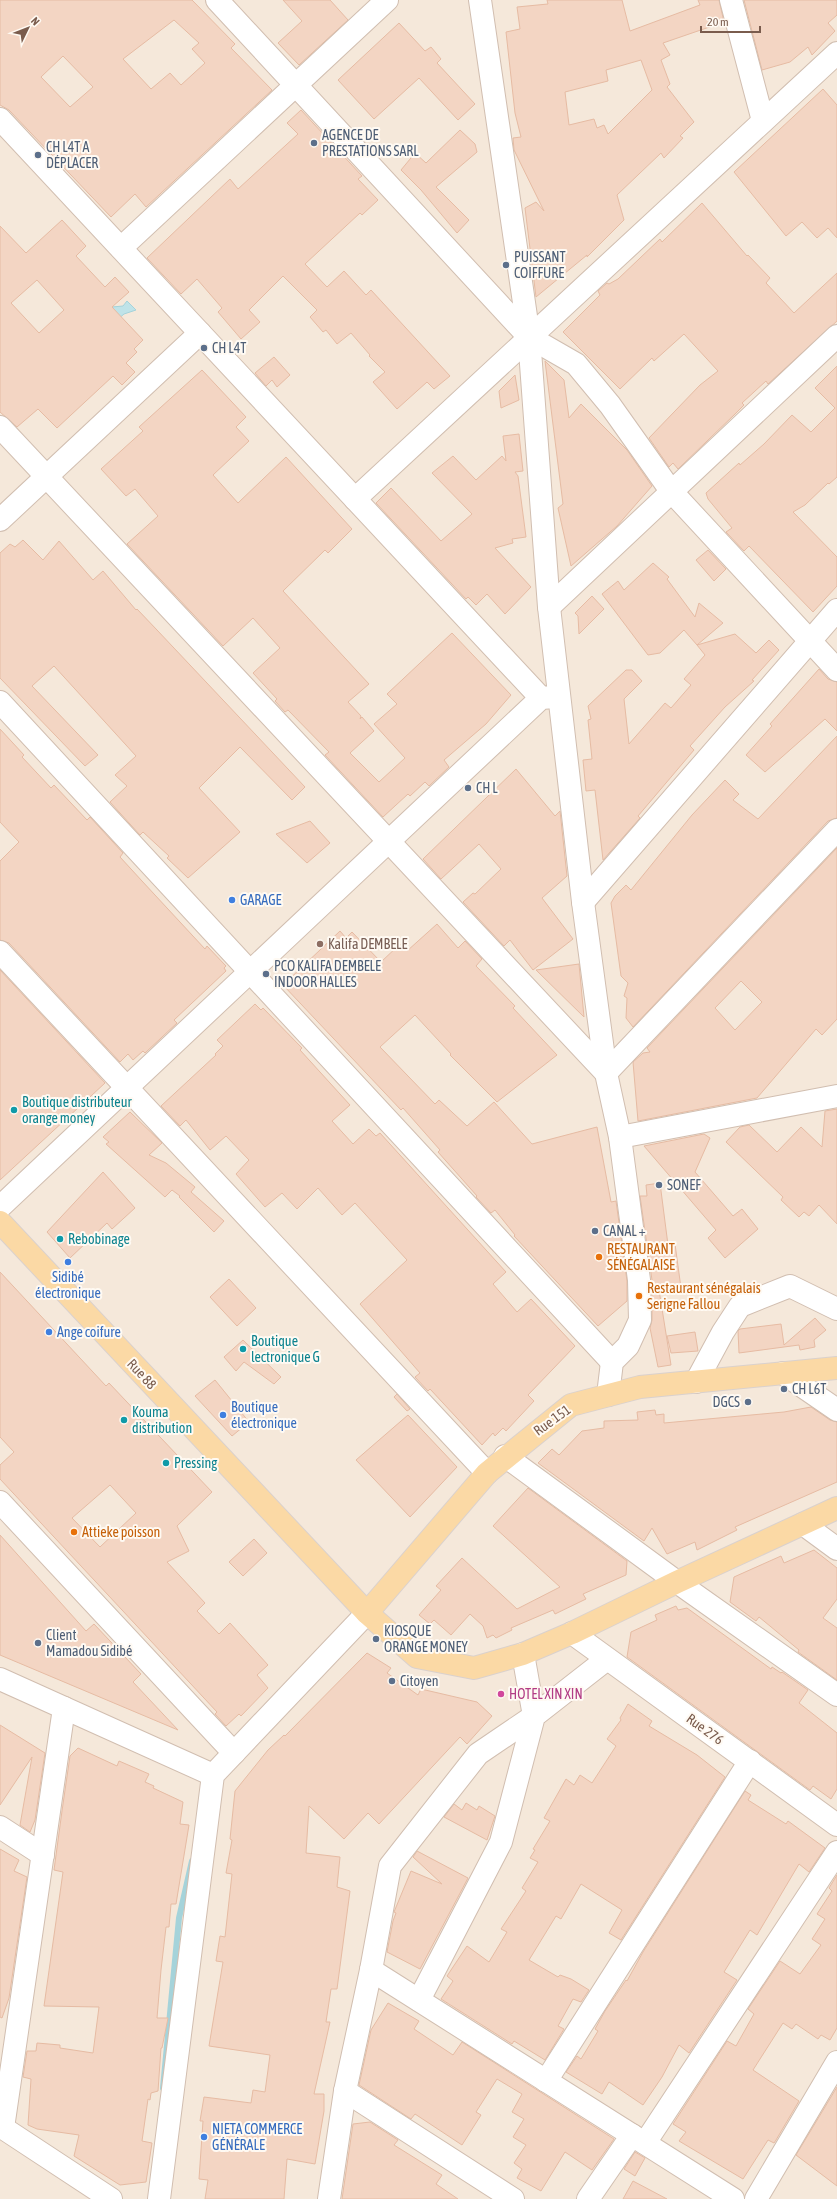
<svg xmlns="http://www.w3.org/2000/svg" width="837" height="2199" font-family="'Asap Condensed',sans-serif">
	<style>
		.residential { fill: #f5e8da }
		.water { fill: #bfe3e8; stroke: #a5d3da }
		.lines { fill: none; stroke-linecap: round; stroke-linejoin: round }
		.stream { stroke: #a5d3da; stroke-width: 6 }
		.building { fill: #f3d5c3; stroke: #e6bba3; fill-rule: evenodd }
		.minor-casing { stroke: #d1beb0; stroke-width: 24 }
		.major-casing { stroke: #dad1cd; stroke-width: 24 }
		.minor { stroke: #fff; stroke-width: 22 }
		.major { stroke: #fbd9a5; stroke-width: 22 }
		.service-dot { fill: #5c6f8a; stroke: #fffaf3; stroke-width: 1.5 }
		.shop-dot { fill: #3f7fe0; stroke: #fffaf3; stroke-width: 1.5 }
		.education-dot { fill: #8d6e63; stroke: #fffaf3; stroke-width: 1.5 }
		.culture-dot { fill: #0f9aa8; stroke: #fffaf3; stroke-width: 1.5 }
		.food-dot { fill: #e8710a; stroke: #fffaf3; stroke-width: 1.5 }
		.hotel-dot { fill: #d1479c; stroke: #fffaf3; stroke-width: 1.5 }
		.labels { text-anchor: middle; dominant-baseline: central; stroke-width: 4; stroke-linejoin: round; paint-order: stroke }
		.service-label { font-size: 14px; fill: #4e5e75; stroke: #fffaf3; text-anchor: start }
		.shop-label { font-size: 14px; fill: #366cbe; stroke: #fffaf3; text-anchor: start }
		.education-label { font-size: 14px; fill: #785e54; stroke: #fffaf3; text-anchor: start }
		.culture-label { font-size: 14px; fill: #0d838f; stroke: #fffaf3; text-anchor: start }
		.food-label { font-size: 14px; fill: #c56008; stroke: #fffaf3; text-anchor: start }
		.street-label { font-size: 14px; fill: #7a5c4d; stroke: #fffaf3 }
		.hotel-label { font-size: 14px; fill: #b23c85; stroke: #fffaf3; text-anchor: start }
	</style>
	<rect width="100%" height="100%" fill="#fdf6ec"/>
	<rect class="residential" x="0" y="0" width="837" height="2199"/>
	<polygon class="water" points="127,301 136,310 124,314 117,320 112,307 123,306"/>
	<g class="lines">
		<polyline class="stream" points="163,2088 179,1918 192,1861"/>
	</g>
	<g class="building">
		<path d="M 0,0 L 192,0 L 235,44 L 231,48 L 272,90 L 146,207 L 135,194 L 111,217 L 9,110 L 0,105 ZM 174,20 L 199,43 L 192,49 L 205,63 L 181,85 L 170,73 L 151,89 L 123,59 ZM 63,56 L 93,87 L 70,107 L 41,77 Z"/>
		<polygon points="283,0 330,0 348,20 299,65 278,43 302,21"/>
		<path d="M 547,0 L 622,0 L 630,31 L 700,5 L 698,0 L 719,0 L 724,22 L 663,43 L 670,55 L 661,60 L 670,84 L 667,87 L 694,122 L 680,136 L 683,138 L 664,158 L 661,153 L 617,195 L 624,220 L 587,257 L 587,255 L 536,297 L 525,208 L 536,202 L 544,211 L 514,150 L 513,138 L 521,137 L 515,113 L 506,32 L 520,29 L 517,7 L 548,4 ZM 641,60 L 652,90 L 608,134 L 604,125 L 597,128 L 594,119 L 569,125 L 565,92 L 608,81 L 606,70 Z"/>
		<polygon points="744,0 837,0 837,15 828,23 835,31 812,55 808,47 790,62 762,70"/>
		<polygon points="399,23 425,51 431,47 441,59 437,63 475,104 458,120 419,78 374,119 338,80"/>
		<polygon points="823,89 837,105 837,238 828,228 817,238 802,222 786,236 734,172"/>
		<polygon points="301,110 362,176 358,179 378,200 362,215 360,213 305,264 327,287 344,271 366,295 371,290 450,376 434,389 427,382 397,409 373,382 385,372 369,356 370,355 351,333 337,344 326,330 323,332 310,317 317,310 283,276 249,310 260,322 241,339 218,312 222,308 197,279 181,294 147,258 230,179 238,189 298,134 287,123"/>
		<polygon points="460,130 475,144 477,152 436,187 469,220 457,233 421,190 401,170 415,153 426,163"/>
		<polygon points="702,203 747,256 748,255 770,278 766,283 794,313 837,273 837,321 768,384 766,381 742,403 744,405 735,414 678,469 673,463 669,467 649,438 700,385 718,371 684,334 654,361 652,358 620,389 563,332 600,295 598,291 607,283 609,284 618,279 660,239 662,242"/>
		<path d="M 62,220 L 86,246 L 76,256 L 105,287 L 115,277 L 129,292 L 112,307 L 143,340 L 134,349 L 137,352 L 126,363 L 135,372 L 122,385 L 113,376 L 57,428 L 38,409 L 17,427 L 0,412 L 0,226 L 26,253 ZM 37,280 L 64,310 L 39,333 L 11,303 Z"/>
		<polygon points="274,357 290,375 277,387 272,380 266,386 255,373"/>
		<polygon points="545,361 564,380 569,418 581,404 627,450 652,486 617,526 571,566 558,508 563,504"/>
		<polygon points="837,366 837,477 829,484 828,483 805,505 793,512 837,557 837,586 813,612 749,546 744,551 726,532 732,528 708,499 706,493 739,463 740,465 764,444 792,415 811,432 835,408 815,388"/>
		<polygon points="202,370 246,417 236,427 249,441 213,475 238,503 286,457 352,529 328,553 325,550 283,591 369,684 348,702 361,716 360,719 362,717 374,731 350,753 379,782 405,758 374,724 397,704 387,694 452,633 511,695 486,724 444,760 449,767 429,786 425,782 410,796 408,794 383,817 325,755 329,752 288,710 285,712 275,701 277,699 253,673 280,648 253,618 223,646 127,544 158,516 135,489 126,496 101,469 143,431 139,427"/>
		<polygon points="515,375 519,400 501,408 499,391"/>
		<polygon points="519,434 523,471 515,472 518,476 526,537 512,539 513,543 495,548 531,587 505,614 487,594 476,605 468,597 466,599 376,503 391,488 441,541 472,514 432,473 453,456 476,480 502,456 506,461 503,436"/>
		<polygon points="23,540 43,560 59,541 93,580 103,571 136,610 137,609 157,630 305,787 292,800 240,747 199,788 240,832 188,878 167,858 169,856 143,832 140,835 110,802 127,786 115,775 136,756 54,666 32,686 98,755 85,766 0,678 0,553 10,544 15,547"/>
		<polygon points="708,550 726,569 714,581 696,560"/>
		<polygon points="653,563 669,577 667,579 695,617 699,603 723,623 697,645 684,630 660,653 648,655 602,594 618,581 624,590"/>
		<polygon points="592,596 604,609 579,634 578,616 575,613"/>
		<polygon points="735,634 756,653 769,640 779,650 752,680 754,681 725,707 690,746 694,750 638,816 640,818 603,860 595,790 586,791 583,760 592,759 588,720 591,719 588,706 626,670 632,670 642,681 624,699 629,744 665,703 671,708 691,685 684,679 705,655 697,645"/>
		<polygon points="819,669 828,679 837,682 837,731 825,719 765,772 746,755 772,726 770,724"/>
		<polygon points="0,729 24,755 22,757 51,788 54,785 87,820 90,817 123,853 120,857 142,881 205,949 207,946 226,966 224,968 226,971 174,1020 177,1023 145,1053 143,1051 133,1060 128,1054 120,1062 9,943 0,940 0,861 19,842 0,822"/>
		<polygon points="837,736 837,818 828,821 633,1027 626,1018 627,998 624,996 628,983 621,976 611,903 615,896 626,885 631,890 692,815 725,780 739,794 733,800 758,819"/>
		<polygon points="516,769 555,816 560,811 567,876 542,898 573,939 533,970 510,940 504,946 463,902 473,893 475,894 501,869 479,844 441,879 423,859"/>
		<polygon points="310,821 330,843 307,863 276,834"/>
		<path d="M 837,848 L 837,1019 L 822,1035 L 816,1029 L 757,1098 L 638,1121 L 633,1062 L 643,1053 L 650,1052 L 647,1048 ZM 741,981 L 762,1002 L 735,1030 L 715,1008 Z"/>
		<polygon points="437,924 458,948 465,941 482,959 476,966 515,1006 513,1008 557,1055 497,1102 450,1055 451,1054 415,1015 380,1047 435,1104 439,1100 467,1126 494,1102 532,1144 597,1127 611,1202 616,1201 627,1281 627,1301 598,1326 514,1236 515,1235 495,1210 491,1213 476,1197 477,1196 438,1152 440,1150 403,1108 401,1110 283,985 340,931 346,938 352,932 381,962 400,944 407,951"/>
		<polygon points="579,964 584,1017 536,970"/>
		<polygon points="0,970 105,1083 0,1180"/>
		<polygon points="255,1004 261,1010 263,1008 302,1048 300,1050 350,1105 332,1121 353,1144 369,1129 376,1136 380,1133 506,1272 493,1284 517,1312 531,1299 575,1346 528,1395 534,1401 506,1431 503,1428 495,1436 493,1433 482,1445 430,1389 428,1391 415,1377 420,1373 360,1304 407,1260 355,1203 342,1215 318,1188 297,1209 282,1193 265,1207 236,1174 249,1160 226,1136 210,1150 186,1120 180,1126 161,1106 216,1055 215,1054 223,1046 217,1040"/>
		<polygon points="837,1109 837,1224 819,1205 809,1216 804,1212 799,1217 781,1200 783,1197 726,1142 740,1127 749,1125 777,1152 801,1127 822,1147 825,1111"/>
		<polygon points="130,1112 162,1143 149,1155 166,1163 195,1187 191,1192 224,1221 214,1232 179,1197 180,1196 172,1190 165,1197 106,1144 109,1142 103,1137"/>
		<polygon points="704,1134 710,1138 695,1172 733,1216 742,1209 758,1229 725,1258 708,1238 716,1230 644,1146"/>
		<polygon points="103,1172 135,1208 112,1229 107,1223 70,1258 47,1232"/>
		<polygon points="660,1183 668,1245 675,1244 681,1288 659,1290 671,1365 658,1367 650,1328 652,1320 652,1280 640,1196 647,1196 646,1185"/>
		<path d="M 0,1272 L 106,1386 L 109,1383 L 212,1492 L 177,1526 L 189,1551 L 167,1562 L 205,1603 L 197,1611 L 219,1634 L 230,1623 L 268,1665 L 257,1675 L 268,1688 L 241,1716 L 239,1714 L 226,1726 L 215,1714 L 217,1712 L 0,1479 L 0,1465 L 14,1452 L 0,1437 ZM 110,1485 L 136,1513 L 100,1547 L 72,1518 Z"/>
		<polygon points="229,1279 256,1308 237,1326 210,1297"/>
		<polygon points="815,1318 826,1330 814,1340 815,1347 800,1350 799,1345 739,1353 738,1331 740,1329 781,1324 784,1345"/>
		<polygon points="695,1332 698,1351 671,1353 667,1336"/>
		<polygon points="243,1340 281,1377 274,1384 244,1362 236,1371 224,1357"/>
		<polygon points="215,1380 249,1422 232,1436 195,1396"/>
		<polygon points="397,1394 410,1409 407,1411 394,1397"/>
		<polygon points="811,1407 830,1420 837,1422 837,1482 735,1527 737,1530 697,1550 695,1542 667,1554 652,1528 644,1541 538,1463 552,1449 559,1455 582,1431 604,1428 604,1421 638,1420 637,1412 655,1410 656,1415 664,1414 664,1423 784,1412"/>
		<polygon points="408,1415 457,1467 410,1517 356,1460"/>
		<polygon points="528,1488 627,1561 626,1575 583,1594 586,1599 555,1614 553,1610 511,1628 512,1630 496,1638 493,1635 487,1638 483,1626 470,1614 451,1635 434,1620 430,1624 419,1615 441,1590 436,1586 462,1558 517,1609 560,1587 493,1526"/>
		<polygon points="0,1535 86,1631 94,1624 141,1674 133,1682 178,1730 0,1655"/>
		<polygon points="254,1539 267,1553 243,1576 229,1562"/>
		<polygon points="814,1550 837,1568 837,1599 823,1618 837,1628 837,1680 798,1652 799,1650 759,1617 756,1621 730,1602 734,1577 781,1556 784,1563"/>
		<polygon points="676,1606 678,1610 687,1608 771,1669 772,1667 781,1673 782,1672 808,1690 799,1703 837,1733 837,1789 831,1799 813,1786 810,1790 627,1657 631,1632 657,1620 655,1615"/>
		<polygon points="367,1653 391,1668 387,1673 418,1695 421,1689 477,1702 492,1716 467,1744 460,1737 379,1824 368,1813 344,1839 309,1806 306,1853 340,1857 337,1887 350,1891 337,1989 331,1989 326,2022 330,2022 314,2094 324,2094 324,2111 315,2164 287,2159 284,2199 205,2199 208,2180 199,2179 203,2121 200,2121 204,2097 251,2103 253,2090 265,2092 270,2055 209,2046 223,1962 216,1961 220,1936 225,1937 232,1874 226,1873 232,1840 230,1839 235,1791 268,1750 284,1735 285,1736"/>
		<polygon points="628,1704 652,1721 649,1726 697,1755 725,1777 621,1940 609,1933 622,1910 581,1884 561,1919 556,1916 529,1960 558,1977 560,1975 571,1979 589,1990 581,2002 573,1999 558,2026 564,2029 545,2060 514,2041 512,2044 441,1999 453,1981 447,1976 467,1946 489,1962 507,1932 501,1929 526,1891 522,1888 538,1862 530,1858 535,1850 533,1849 550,1821 544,1818 566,1779 574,1785 580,1775 592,1783 616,1746 607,1739 621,1720 620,1718"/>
		<polygon points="0,1725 45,1753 35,1820 30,1832 20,1825 32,1757 0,1805"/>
		<polygon points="78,1748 117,1766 119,1761 149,1774 145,1782 154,1786 153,1788 183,1802 180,1824 189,1825 176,1904 171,1904 169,1927 166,1927 161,1970 157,2018 168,2018 162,2048 161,2048 158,2091 151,2093 150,2100 148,2099 142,2141 152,2143 146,2182 120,2185 74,2156 79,2135 37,2129 28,2125 31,2079 23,2077 27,2051 36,2051 37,2043 60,2045 60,2048 93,2053 99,2007 44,2006 63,1872 54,1870 62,1811 70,1756"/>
		<polygon points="745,1791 751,1795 748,1800 786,1824 788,1821 825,1848 809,1872 799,1864 757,1935 750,1930 724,1972 737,1980 689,2053 679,2045 662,2077 643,2105 609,2082 602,2094 566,2072 577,2056 581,2059 598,2031 595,2029 605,2011 626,1980 627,1981 643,1952"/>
		<polygon points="466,1803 477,1810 479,1806 495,1816 487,1840 444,1817 454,1804 462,1810"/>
		<polygon points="0,1849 19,1860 14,1871 27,1877 9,1998 2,2018 0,2017"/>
		<polygon points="417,1851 468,1878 420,1969 387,1952 393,1921 396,1913 394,1912 411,1871 442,1884 413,1857"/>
		<polygon points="837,1875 837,2028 830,2040 821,2035 818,2039 796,2024 792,2029 783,2023 753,2070 799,2101 776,2140 774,2143 768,2140 743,2179 679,2141 686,2132 673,2124 727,2041 736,2046 754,2014 748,2009 780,1961 800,1974 821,1945 812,1939 825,1919 817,1914 832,1891 829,1888"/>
		<polygon points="388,2003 419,2021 414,2029 453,2055 462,2042 614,2139 592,2170 565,2152 541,2191 517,2178 522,2169 514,2163 526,2145 513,2137 524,2119 512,2112 522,2094 497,2079 476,2112 481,2115 462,2145 415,2114 411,2119 359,2085 371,2030"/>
		<polygon points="837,2087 837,2186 796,2155"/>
		<polygon points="370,2122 398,2140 394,2145 442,2175 436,2184 458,2199 342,2199 353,2124"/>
		<polygon points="635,2152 645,2158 635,2176 624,2169"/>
		<polygon points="633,2181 667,2199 623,2199"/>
	</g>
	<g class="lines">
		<defs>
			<g id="minor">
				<polyline points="217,0 529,337 576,364 610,405 671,491 837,670"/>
				<polyline points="480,0 529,337 549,607 583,902 606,1073 620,1137 639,1280 640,1320 628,1346 612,1362 608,1395"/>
				<polyline points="731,0 763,121"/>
				<polyline points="0,119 541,698"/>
				<polyline points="121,248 387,0"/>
				<polyline points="0,427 606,1073 837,830"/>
				<polyline points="355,499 837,53"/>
				<polyline points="0,520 200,333"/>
				<polyline points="549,607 837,336"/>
				<polyline points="0,702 612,1362"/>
				<polyline points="583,902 837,610"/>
				<polyline points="0,952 487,1473"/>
				<polyline points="620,1137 837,1096"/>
				<polyline points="0,1207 541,698 555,697"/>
				<polyline points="783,1373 837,1410"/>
				<polyline points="696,1382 723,1332 740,1306 790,1286 837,1309"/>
				<polyline points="505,1456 677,1582 837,1695"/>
				<polyline points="0,1502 234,1753"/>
				<polyline points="803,1524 837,1549"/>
				<polyline points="572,1633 837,1825"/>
				<polyline points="0,1679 213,1775"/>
				<polyline points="0,1827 43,1855"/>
				<polyline points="371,1970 733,2199"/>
				<polyline points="419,2000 501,1842 534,1716 607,1659"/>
				<polyline points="546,2081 750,1761"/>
				<polyline points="345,2091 513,2199"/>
				<polyline points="0,2126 111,2199"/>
				<polyline points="3,2128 64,1708"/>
				<polyline points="645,2143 837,1852"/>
				<polyline points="159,2199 213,1775 367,1613"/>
				<polyline points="329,2199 345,2091 371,1970 390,1866 478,1754 534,1716 523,1654"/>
				<polyline points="588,2199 632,2135"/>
				<polyline points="756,2199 837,2062"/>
			</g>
			<g id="major">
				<polyline points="0,1222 367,1613 417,1657 474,1668 523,1654 572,1633 677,1582 837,1508"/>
				<polyline points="367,1613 487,1473 571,1405 640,1387 837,1368"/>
			</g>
		</defs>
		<use href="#minor" class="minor-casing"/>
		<use href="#major" class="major-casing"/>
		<use href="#minor" class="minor"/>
		<use href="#major" class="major"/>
	</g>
	<g class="service-dot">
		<circle cx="314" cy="143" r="4"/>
		<circle cx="38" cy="155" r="4"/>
		<circle cx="506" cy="265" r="4"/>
		<circle cx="204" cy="348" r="4"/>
		<circle cx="468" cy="788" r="4"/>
		<circle cx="266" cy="974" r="4"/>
		<circle cx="659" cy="1185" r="4"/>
		<circle cx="595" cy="1231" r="4"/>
		<circle cx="784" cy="1389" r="4"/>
		<circle cx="748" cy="1402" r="4"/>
		<circle cx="376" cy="1639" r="4"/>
		<circle cx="38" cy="1643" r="4"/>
		<circle cx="392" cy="1681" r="4"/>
	</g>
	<g class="shop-dot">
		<circle cx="232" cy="900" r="4"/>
		<circle cx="68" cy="1262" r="4"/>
		<circle cx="49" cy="1332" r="4"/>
		<circle cx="223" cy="1415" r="4"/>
		<circle cx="204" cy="2137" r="4"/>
	</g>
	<circle class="education-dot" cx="320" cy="944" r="4"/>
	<g class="culture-dot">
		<circle cx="14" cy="1110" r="4"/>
		<circle cx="60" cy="1239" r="4"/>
		<circle cx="243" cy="1349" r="4"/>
		<circle cx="124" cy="1420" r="4"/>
		<circle cx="166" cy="1463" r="4"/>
	</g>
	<g class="food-dot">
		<circle cx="599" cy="1257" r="4"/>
		<circle cx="639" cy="1296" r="4"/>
		<circle cx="74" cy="1532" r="4"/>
	</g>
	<circle class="hotel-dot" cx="501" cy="1694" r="4"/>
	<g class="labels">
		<g class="service-label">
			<text x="322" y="135">AGENCE DE<tspan x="322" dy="16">PRESTATIONS SARL</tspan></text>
			<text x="46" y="147">CH L4T A<tspan x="46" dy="16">DÉPLACER</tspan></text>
			<text x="514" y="257">PUISSANT<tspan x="514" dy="16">COIFFURE</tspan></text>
			<text x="212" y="348">CH L4T</text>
			<text x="476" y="788">CH L</text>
			<text x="274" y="966">PCO KALIFA DEMBELE<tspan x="274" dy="16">INDOOR HALLES</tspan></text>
			<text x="667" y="1185">SONEF</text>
			<text x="603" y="1231">CANAL +</text>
			<text x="792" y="1389">CH L6T</text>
			<text x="740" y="1402" text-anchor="end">DGCS</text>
			<text x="384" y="1631">KIOSQUE<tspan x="384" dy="16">ORANGE MONEY</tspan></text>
			<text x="46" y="1635">Client<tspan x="46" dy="16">Mamadou Sidibé</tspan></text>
			<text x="400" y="1681">Citoyen</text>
		</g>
		<g class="shop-label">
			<text x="240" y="900">GARAGE</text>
			<text x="68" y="1277" text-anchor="middle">Sidibé<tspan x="68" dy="16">électronique</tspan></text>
			<text x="57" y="1332">Ange coifure</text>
			<text x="231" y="1407">Boutique<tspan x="231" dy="16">électronique</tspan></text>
			<text x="212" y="2129">NIETA COMMERCE<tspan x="212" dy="16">GÉNÉRALE</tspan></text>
		</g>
		<g class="education-label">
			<text x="328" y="944">Kalifa DEMBELE</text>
		</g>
		<g class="culture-label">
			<text x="22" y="1102">Boutique distributeur<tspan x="22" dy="16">orange money</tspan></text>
			<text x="68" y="1239">Rebobinage</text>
			<text x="251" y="1341">Boutique<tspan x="251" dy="16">lectronique G</tspan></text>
			<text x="132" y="1412">Kouma<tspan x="132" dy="16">distribution</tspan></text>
			<text x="174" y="1463">Pressing</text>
		</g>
		<g class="food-label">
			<text x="607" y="1249">RESTAURANT<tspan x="607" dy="16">SÉNÉGALAISE</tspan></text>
			<text x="647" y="1288">Restaurant sénégalais<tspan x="647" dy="16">Serigne Fallou</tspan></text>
			<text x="82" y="1532">Attieke poisson</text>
		</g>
		<g class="street-label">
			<text transform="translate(142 1374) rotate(47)">Rue 88</text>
			<text transform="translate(552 1420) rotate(-36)">Rue 151</text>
			<text transform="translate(705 1729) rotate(36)">Rue 276</text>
		</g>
		<g class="hotel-label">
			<text x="509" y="1694">HOTEL XIN XIN</text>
		</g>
	</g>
	<g transform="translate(28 28) rotate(47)" stroke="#fffaf3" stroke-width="3" paint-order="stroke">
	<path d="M0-3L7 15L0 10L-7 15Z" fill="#7a5c4d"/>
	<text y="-6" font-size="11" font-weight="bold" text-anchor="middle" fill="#7a5c4d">N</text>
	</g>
	<path d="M701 26v6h59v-6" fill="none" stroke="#7a5c4d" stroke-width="2"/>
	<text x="707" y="26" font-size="12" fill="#7a5c4d" stroke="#fffaf3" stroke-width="3" paint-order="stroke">20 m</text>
</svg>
